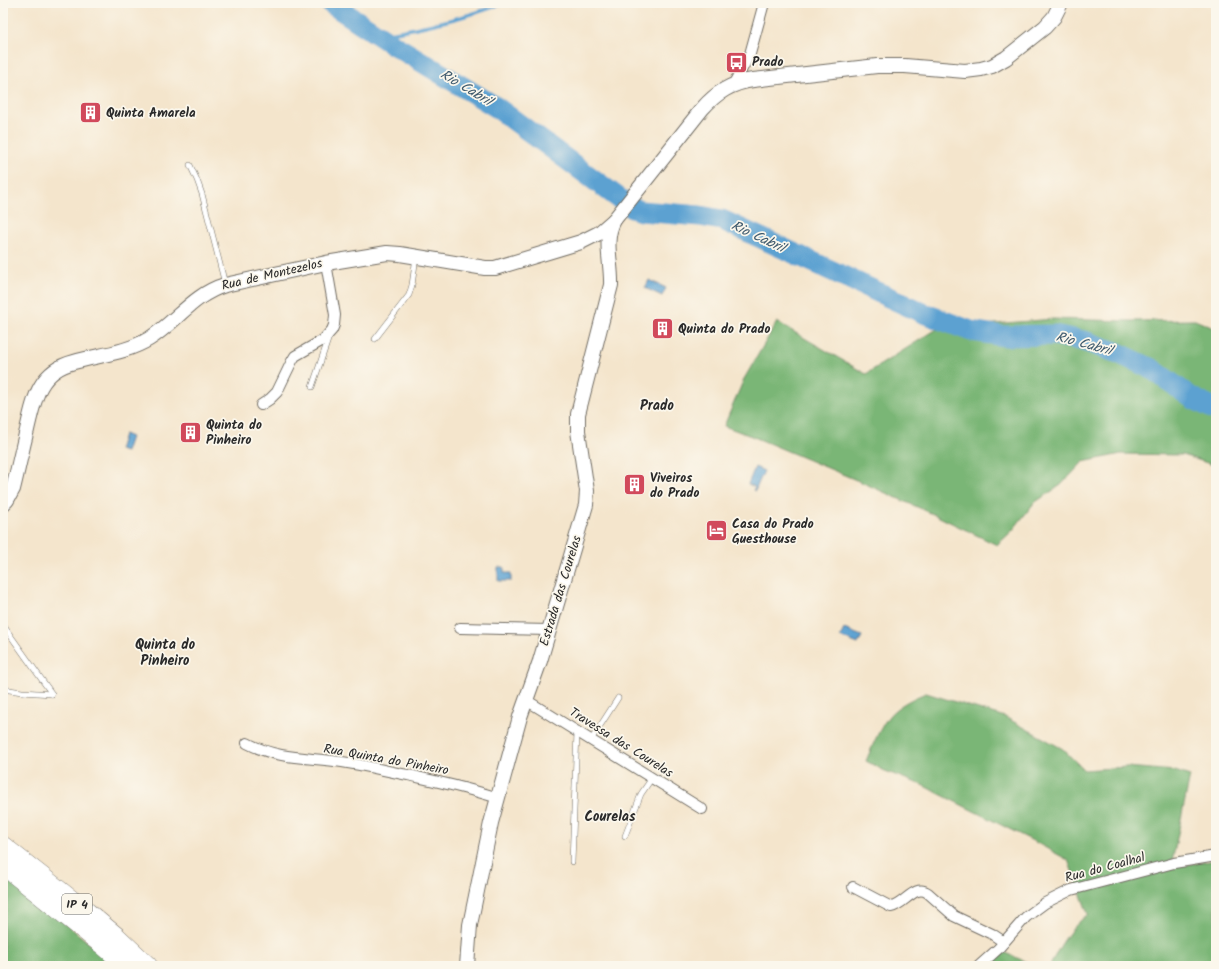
<svg xmlns="http://www.w3.org/2000/svg" width="1219" height="969" font-family="Kalam,sans-serif">
	<style>
		.forest { fill: #7ab676; stroke: #527050 }
		.water { fill: #5ca1d1; stroke: #44667e }
		.lines { fill: none; stroke-linecap: round; stroke-linejoin: round }
		.stream { stroke: #5ca1d1; stroke-width: 3.5 }
		.river { stroke: #5ca1d1; stroke-width: 21 }
		.lane-casing { stroke: #716c63; stroke-width: 6 }
		.street-casing { stroke: #716c63; stroke-width: 12 }
		.secondary-casing { stroke: #716c63; stroke-width: 16 }
		.highway-casing { stroke: #716c63; stroke-width: 20 }
		.lane { stroke: #fff; stroke-width: 5 }
		.street { stroke: #fff; stroke-width: 10 }
		.secondary { stroke: #fff; stroke-width: 14 }
		.highway { stroke: #fff; stroke-width: 19 }
		.labels { text-anchor: middle; dominant-baseline: central; stroke-width: 3.5; stroke-linejoin: round; paint-order: stroke }
		.shield { fill: #fbf7ec; stroke: #696865; stroke-width: 1 }
		.shield-label { font-size: 12px; font-weight: bold; fill: #2b2b2b }
		.poi-label { font-size: 13px; font-weight: bold; fill: #2b2b2b; stroke: #fbf7ec; text-anchor: start }
		.street-label { font-size: 13px; fill: #2b2b2b; stroke: #fbf7ec }
		.water-label { font-size: 14px; font-style: italic; fill: #3f5a6d; stroke: #fbf7ec }
		.neighbourhood-label { font-size: 14px; font-weight: bold; fill: #2b2b2b; stroke: #fbf7ec }
	</style>
	<rect width="100%" height="100%" fill="#fbf7ec"/>
	<filter id="ink" filterUnits="userSpaceOnUse"><feTurbulence type="fractalNoise" baseFrequency=".025" numOctaves="2"/><feDisplacementMap in="SourceGraphic" scale="8" xChannelSelector="R" yChannelSelector="G"/><feConvolveMatrix kernelMatrix="1 2 1 2 8 2 1 2 1" color-interpolation-filters="sRGB"/></filter>
	<filter id="wash" filterUnits="userSpaceOnUse"><feTurbulence type="fractalNoise" baseFrequency=".012" numOctaves="4" result="noise"/><feDisplacementMap in="SourceGraphic" scale="16" xChannelSelector="R" yChannelSelector="G"/><feGaussianBlur stdDeviation="0.9" result="paint"/><feColorMatrix in="noise" values="0 0 0 0 0 0 0 0 0 0 0 0 0 0 0 0 0 1.4 0 .05"/><feComposite in="paint" operator="in"/></filter>
	<g filter="url(#wash)">
		<rect width="100%" height="100%" fill="#f4e5cc"/>
		<g class="forest">
			<polygon points="1053,319 1132,321 1195,320 1216,329 1216,466 1183,455 1121,454 1083,462 1061,485 1034,503 1012,531 997,545 933,514 861,482 754,437 724,426 744,379 777,322 866,374 937,329"/>
			<path d="M 926,693 L 1005,717 L 1063,749 L 1084,770 L 1127,767 L 1175,771 L 1190,776 L 1171,867 L 1216,860 L 1216,966 L 1050,966 C 1061,943 1068,931 1088,914 L 1068,860 L 1037,843 L 922,785 L 885,771 L 866,761 C 873,745 879,729 889,716 C 897,706 915,697 926,693 Z"/>
			<polygon points="3,872 117,966 3,966"/>
			<polygon points="1002,951 1035,966 985,966"/>
		</g>
		<g class="water">
			<polygon points="649,280 666,288 662,296 645,288"/>
			<polygon points="124,434 131,437 126,452 119,450"/>
			<polygon points="755,467 764,471 755,491 753,490 755,487 748,484"/>
			<polygon points="498,567 504,567 504,573 511,573 511,581 498,581"/>
			<polygon points="844,629 862,636 858,644 840,637"/>
		</g>
		<g class="lines">
			<path class="stream" d="M 378,35 C 421,28 464,18 505,3"/>
			<polyline class="river" points="330,3 389,42 496,107 632,208 641,211 700,216 722,220 923,313 971,331 1003,336 1054,335 1084,341 1118,353 1152,369 1192,398 1216,410"/>
		</g>
	</g>
	<g filter="url(#ink)">
		<g class="lines">
			<defs>
				<g id="lane">
					<polyline points="190,165 197,180 202,194 225,284"/>
					<polyline points="375,339 409,295 412,285 416,257"/>
					<polyline points="312,387 329,337"/>
					<polyline points="3,625 52,694"/>
					<polyline points="3,689 22,692 52,694"/>
					<polyline points="591,740 618,698"/>
					<polyline points="625,836 641,794 652,778"/>
					<polyline points="572,862 577,732"/>
				</g>
				<g id="street">
					<polyline points="733,85 750,54 764,3"/>
					<polyline points="261,405 270,399 277,392 292,361 295,356 323,340 332,330 334,325 335,315 326,263"/>
					<polyline points="460,628 549,630"/>
					<polyline points="526,700 702,809"/>
					<path d="M 247,743 C 279,760 307,757 342,762 C 364,765 386,771 408,775 C 439,782 468,788 498,798"/>
					<path d="M 853,887 L 891,907 C 904,905 915,883 928,893 L 954,916 L 992,934 L 1004,942"/>
					<polyline points="979,966 998,949 1026,917 1045,903 1071,890 1174,863 1216,856"/>
				</g>
				<g id="secondary">
					<path d="M 3,504 L 7,500 L 13,489 C 18,469 22,449 27,430 C 34,399 39,371 74,362 C 99,355 126,353 149,339 C 176,322 194,294 225,285 L 326,263 L 387,253 L 400,254 L 485,268 L 495,268 L 581,242 L 599,233 L 614,220"/>
					<path d="M 467,966 L 470,925 L 491,823 L 520,717 L 540,661 L 586,505 L 587,491 L 578,431 L 578,414 L 611,285 C 612,263 603,241 614,220 L 702,109 C 716,93 731,83 753,80 L 877,66 L 905,66 L 965,71 L 981,69 L 992,66 L 1006,58 L 1045,27 L 1054,17 L 1061,3"/>
				</g>
				<g id="highway">
					<polyline points="3,846 87,912 116,936 148,966"/>
					<polyline points="3,865 104,946 127,966"/>
				</g>
			</defs>
			<use href="#lane" class="lane-casing"/>
			<use href="#street" class="street-casing"/>
			<use href="#secondary" class="secondary-casing"/>
			<use href="#highway" class="highway-casing"/>
			<use href="#lane" class="lane"/>
			<use href="#street" class="street"/>
			<use href="#secondary" class="secondary"/>
			<use href="#highway" class="highway"/>
		</g>
	</g>
	<defs>
		<symbol id="bus-square" viewBox="-11 -11 22 22"><rect x="-9" y="-9" width="18" height="18" rx="4" fill="#d1495b" stroke="#fbf7ec"/><path d="M-5-6H5V4H4V6H2V4H-2V6H-4V4H-5ZM-3.5-4V0h7V-4ZM-3.5 1.2v1.5H-2V1.2ZM2 1.2v1.5H3.5V1.2Z" fill="#fff"/></symbol>
		<symbol id="building-square" viewBox="-11 -11 22 22"><rect x="-9" y="-9" width="18" height="18" rx="4" fill="#d1495b" stroke="#fbf7ec"/><path d="M-4-6H4V6H1V3H-1V6H-4ZM-2.5-4.3h1.7v1.8h-1.7ZM.8-4.3h1.7v1.8H.8ZM-2.5-1h1.7V.8h-1.7ZM.8-1h1.7V.8H.8Z" fill="#fff"/></symbol>
		<symbol id="hotel-square" viewBox="-11 -11 22 22"><rect x="-9" y="-9" width="18" height="18" rx="4" fill="#d1495b" stroke="#fbf7ec"/><path d="M-6-4.5h1.5V1H6V5H4.5V3h-9V5H-6ZM-4 0a1.8 1.8 0 1 1 3.6 0ZM.5 0V-2.5h3Q6-2.5 6 0Z" fill="#fff"/></symbol>
	</defs>
	<g fill-rule="evenodd">
		<use href="#bus-square" x="724" y="50" width="25" height="25"/>
		<use href="#building-square" x="78" y="100" width="25" height="25"/>
		<use href="#building-square" x="650" y="316" width="25" height="25"/>
		<use href="#building-square" x="178" y="420" width="25" height="25"/>
		<use href="#building-square" x="622" y="472" width="25" height="25"/>
		<use href="#hotel-square" x="704" y="518" width="25" height="25"/>
	</g>
	<g class="labels">
		<rect class="shield" x="62" y="894" width="30" height="20" rx="3"/>
		<g class="shield-label">
			<text x="77" y="904">IP 4</text>
		</g>
		<g class="poi-label">
			<text x="752" y="62">Prado</text>
			<text x="106" y="113">Quinta Amarela</text>
			<text x="678" y="329">Quinta do Prado</text>
			<text x="206" y="425">Quinta do<tspan x="206" dy="15">Pinheiro</tspan></text>
			<text x="650" y="478">Viveiros<tspan x="650" dy="15">do Prado</tspan></text>
			<text x="732" y="524">Casa do Prado<tspan x="732" dy="15">Guesthouse</tspan></text>
		</g>
		<g class="street-label">
			<text transform="translate(272 275) rotate(-13)">Rua de Montezelos</text>
			<text transform="translate(561 591) rotate(-73)">Estrada das Courelas</text>
			<text transform="translate(621 743) rotate(32)">Travessa das Courelas</text>
			<text transform="translate(386 760) rotate(10)">Rua Quinta do Pinheiro</text>
			<text transform="translate(1105 868) rotate(-15)">Rua do Coalhal</text>
		</g>
		<g class="water-label">
			<text transform="translate(466 88) rotate(31)">Rio Cabril</text>
			<text transform="translate(758 237) rotate(25)">Rio Cabril</text>
			<text transform="translate(1084 344) rotate(15)">Rio Cabril</text>
		</g>
		<g class="neighbourhood-label">
			<text x="657" y="406">Prado</text>
			<text x="165" y="645">Quinta do<tspan x="165" dy="16">Pinheiro</tspan></text>
			<text x="610" y="817">Courelas</text>
		</g>
	</g>
	<rect width="1219" height="969" fill="none" stroke="#fbf7ec" stroke-width="16"/>
</svg>
